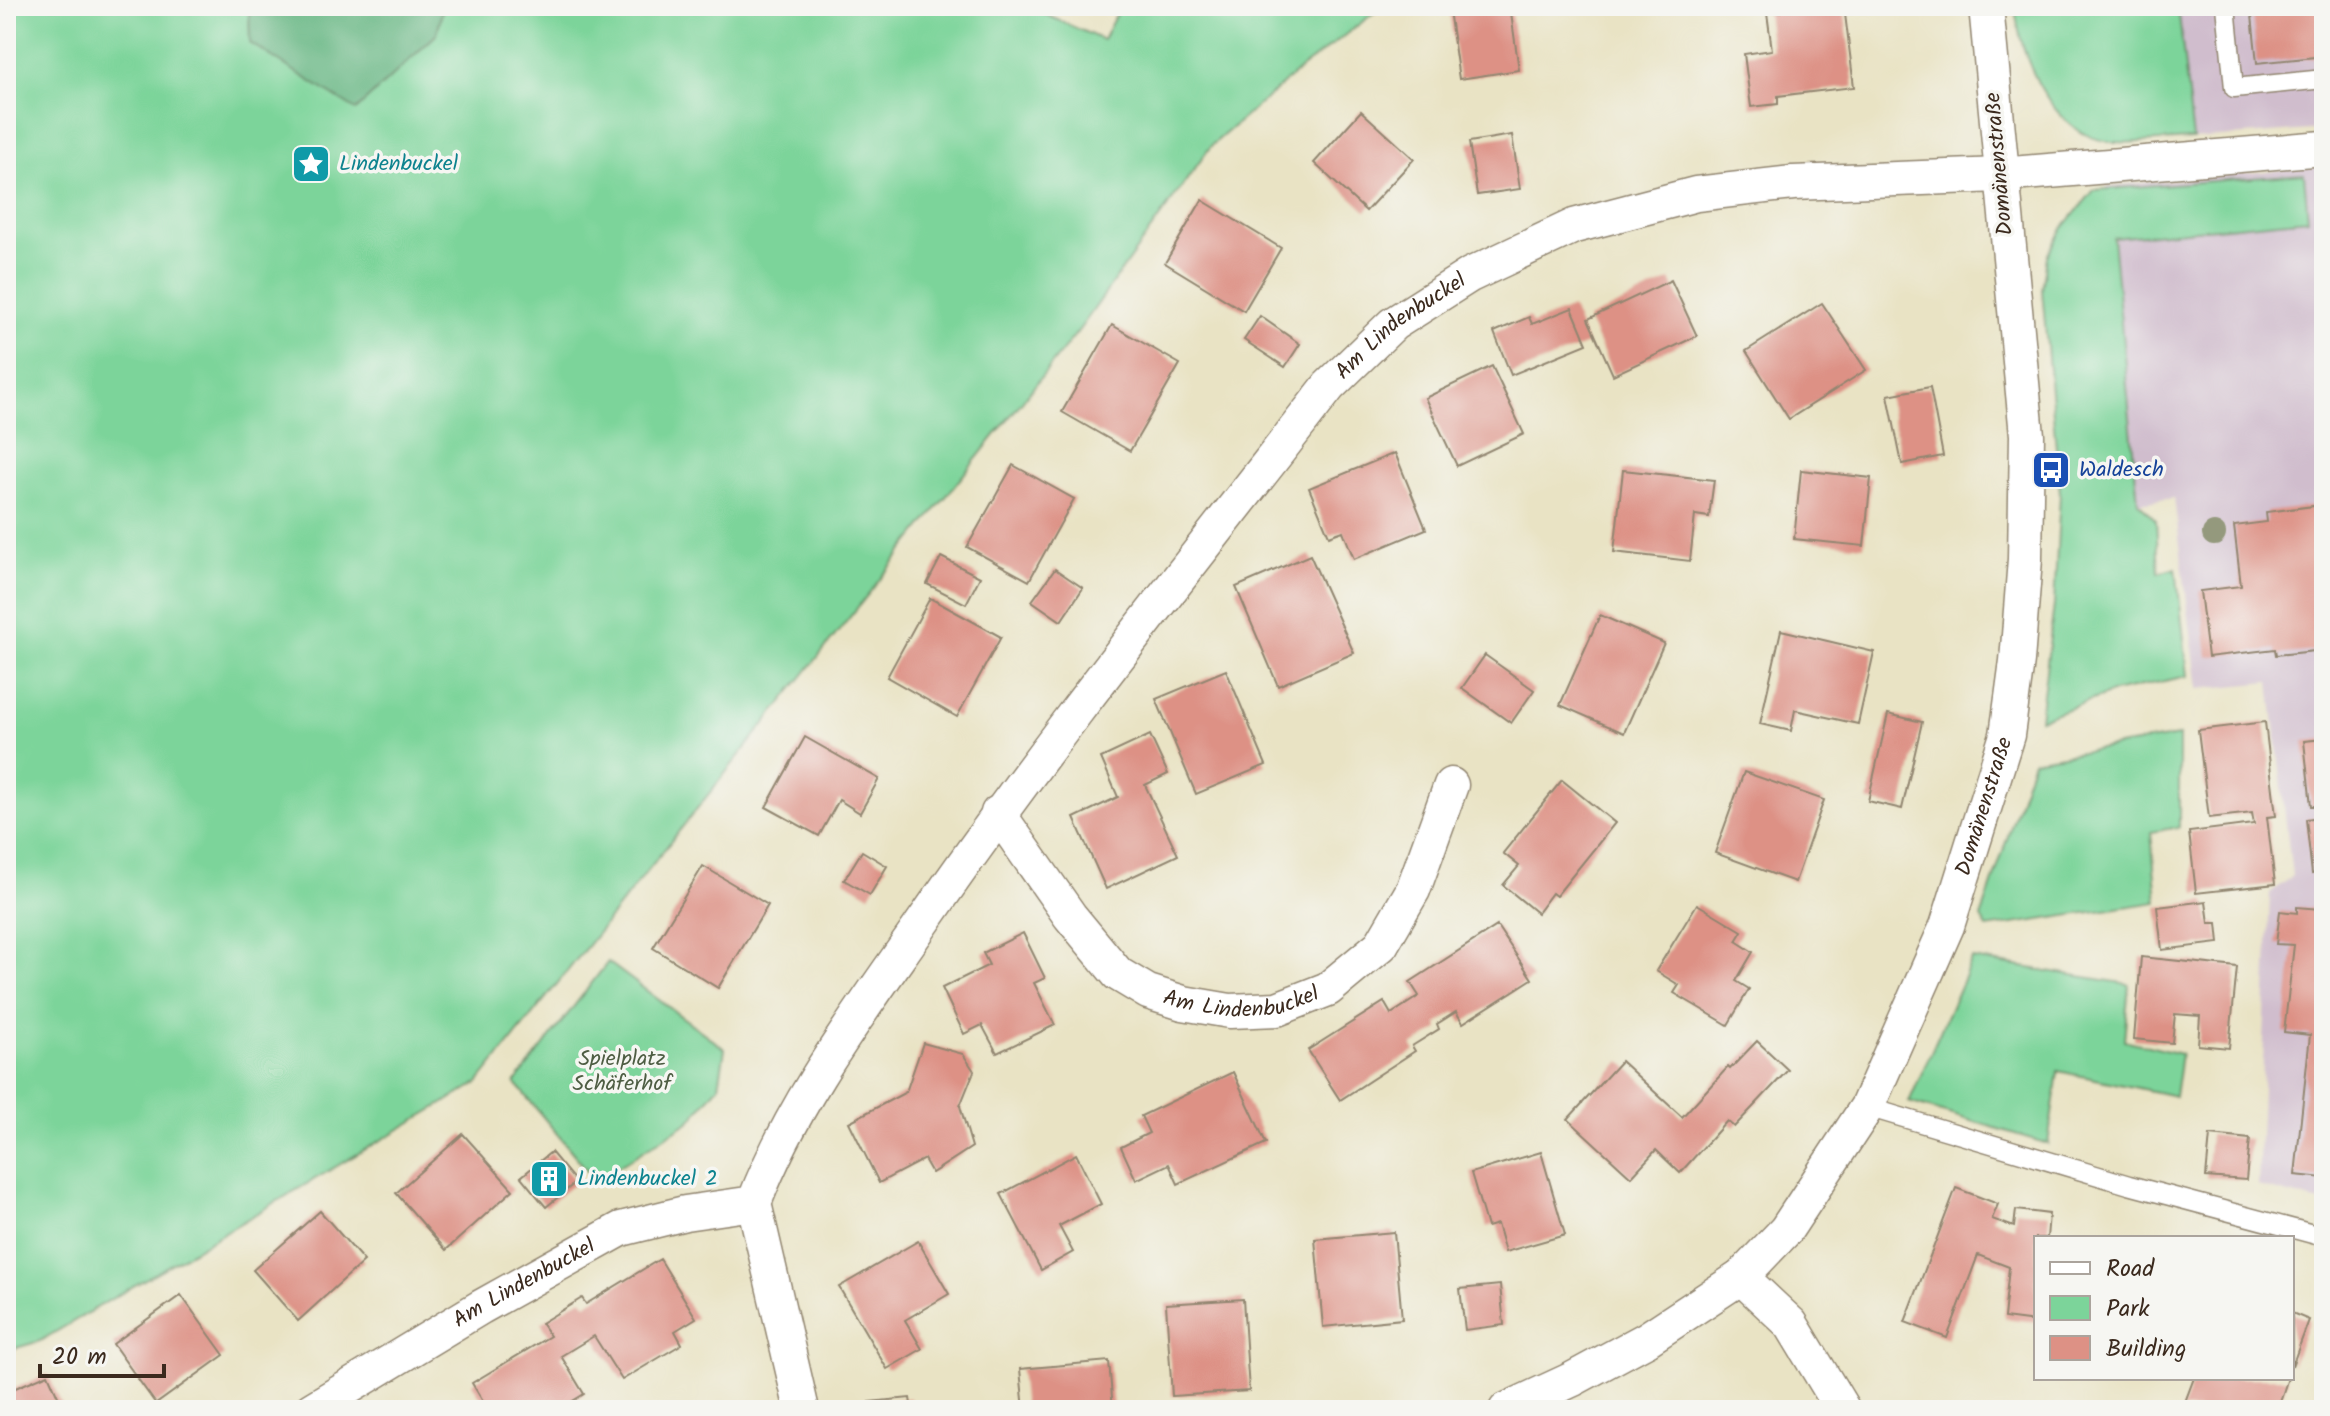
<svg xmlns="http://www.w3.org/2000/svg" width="2330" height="1416" font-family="Kalam,sans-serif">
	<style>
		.industrial { fill: #d0bdcd }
		.green { fill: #7cd49a; stroke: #5c7f5c; stroke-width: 2 }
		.forest { fill: #65b682; stroke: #507050; stroke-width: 2 }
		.building { fill: #dd9185 }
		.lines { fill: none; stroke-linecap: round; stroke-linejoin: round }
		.service-casing { stroke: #928671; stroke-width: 21 }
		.minor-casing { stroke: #928671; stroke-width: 37 }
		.service { stroke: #fff; stroke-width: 18 }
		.minor { stroke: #fff; stroke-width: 34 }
		.tree { fill: #94997d }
		.labels { text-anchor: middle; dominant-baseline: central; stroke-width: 7; stroke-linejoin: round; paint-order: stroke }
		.culture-label { font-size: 22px; fill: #0d838f; stroke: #f6f6f2; text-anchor: start }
		.street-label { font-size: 22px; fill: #3b2a1e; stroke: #f6f6f2 }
		.transit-label { font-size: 22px; fill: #164399; stroke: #f6f6f2; text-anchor: start }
		.park-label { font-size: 22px; fill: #4e5d43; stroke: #f6f6f2 }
	</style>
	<rect width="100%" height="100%" fill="#f6f6f2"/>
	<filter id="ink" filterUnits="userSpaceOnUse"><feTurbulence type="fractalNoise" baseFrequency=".0125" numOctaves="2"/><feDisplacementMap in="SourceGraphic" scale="16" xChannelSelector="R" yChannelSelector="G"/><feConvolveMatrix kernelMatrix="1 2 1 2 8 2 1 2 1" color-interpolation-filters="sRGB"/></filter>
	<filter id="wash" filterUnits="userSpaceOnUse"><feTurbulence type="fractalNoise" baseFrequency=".006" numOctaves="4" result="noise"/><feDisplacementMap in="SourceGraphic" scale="32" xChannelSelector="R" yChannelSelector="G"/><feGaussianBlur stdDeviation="1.8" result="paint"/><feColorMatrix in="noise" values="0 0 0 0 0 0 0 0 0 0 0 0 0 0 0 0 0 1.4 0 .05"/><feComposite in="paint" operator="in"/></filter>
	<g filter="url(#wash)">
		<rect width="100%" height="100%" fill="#e9e3c4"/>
		<g class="industrial">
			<polygon points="2178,6 2324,6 2324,129 2193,139"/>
			<polygon points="2324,166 2324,1203 2258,1186 2270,893 2292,876 2270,682 2198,689 2174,498 2138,503 2107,186"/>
		</g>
		<g class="green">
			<polygon points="6,6 249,6 250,43 356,109 437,34 443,6 1026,6 1103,40 1120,6 1383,6 1298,71 1211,146 1079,330 478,1083 40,1341 6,1351"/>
			<path d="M 2015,6 L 2178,6 L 2193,139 C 2167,140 2139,144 2112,142 C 2053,137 2019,57 2015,6 Z"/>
			<polygon points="2304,174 2308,219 2113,238 2138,502 2156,520 2159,573 2176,568 2188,676 2114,692 2040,719 2054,605 2060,493 2042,290 2047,256 2062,229 2094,190"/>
			<polygon points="2179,736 2179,827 2151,832 2157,902 1987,928 1981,918 2033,760"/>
			<polygon points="1972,959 2129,984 2124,1040 2181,1054 2175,1096 2058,1071 2048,1144 1909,1102"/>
			<polygon points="608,962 725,1049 719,1086 690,1121 596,1181 515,1083"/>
		</g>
		<polygon class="forest" points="249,6 443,6 437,34 356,110 250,43"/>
		<g id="blocks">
			<g class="building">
				<polygon points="1475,6 1510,6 1519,70 1459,79 1449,10"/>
				<polygon points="1824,6 1844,6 1854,87 1778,96 1778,104 1751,107 1744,54 1772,50 1767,13"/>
				<polygon points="2251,6 2324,6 2324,56 2257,63"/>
				<polygon points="1361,111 1414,159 1366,211 1314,163"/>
				<polygon points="1512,135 1520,189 1477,195 1469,142"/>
				<polygon points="1202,200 1281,248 1244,311 1165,263"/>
				<polygon points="1671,280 1697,336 1613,375 1588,319"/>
				<polygon points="1822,303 1866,370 1789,419 1746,351"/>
				<polygon points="1572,308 1587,344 1511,375 1494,332 1529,317 1532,324"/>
				<polygon points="1260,316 1300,344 1285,367 1244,340"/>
				<polygon points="1112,325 1180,364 1130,451 1062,412"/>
				<polygon points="1492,366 1524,434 1457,466 1425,398"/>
				<polygon points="1930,387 1943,456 1902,464 1888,395"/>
				<polygon points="1395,453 1426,529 1354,559 1343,531 1329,536 1309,488"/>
				<polygon points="1013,465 1074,499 1029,581 967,547"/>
				<polygon points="1623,470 1714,480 1709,517 1695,515 1690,561 1614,552"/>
				<polygon points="1801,470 1871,478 1864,546 1794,539"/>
				<polygon points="2322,505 2324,650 2276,655 2275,649 2208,657 2200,591 2241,586 2234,526 2267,522 2266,512"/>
				<polygon points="1310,555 1354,653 1278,686 1236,587"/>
				<polygon points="941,557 980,577 966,604 927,584"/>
				<polygon points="1055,569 1083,588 1061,621 1032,601"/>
				<polygon points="930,598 1001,637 957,717 887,677"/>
				<polygon points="1600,615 1664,643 1624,733 1560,705"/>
				<polygon points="1781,630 1874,652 1858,724 1795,710 1791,731 1760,724"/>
				<polygon points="1485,655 1534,690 1511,723 1462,688"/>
				<polygon points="1226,670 1266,765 1196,794 1156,699"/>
				<polygon points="1888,714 1922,722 1902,809 1868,801"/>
				<polygon points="2265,722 2276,816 2267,817 2275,884 2196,893 2189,832 2254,824 2252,813 2209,818 2198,730"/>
				<polygon points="1150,735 1168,774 1145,785 1178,855 1106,889 1074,818 1118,797 1101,758"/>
				<polygon points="805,737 879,779 860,813 839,800 819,836 766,807"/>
				<polygon points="2324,739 2324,872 2312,874 2306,819 2319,817 2318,806 2311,806 2304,741"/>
				<polygon points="1744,772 1824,800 1795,882 1715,853"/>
				<polygon points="1562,780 1615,823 1556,896 1552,893 1537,913 1503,885 1519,866 1503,853"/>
				<polygon points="862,851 887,866 870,895 844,880"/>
				<polygon points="703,866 768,905 718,988 653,948"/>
				<polygon points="2206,901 2209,923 2217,923 2219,943 2162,950 2157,907"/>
				<polygon points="1697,904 1742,931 1736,941 1753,952 1736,981 1749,989 1728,1025 1674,993 1679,985 1656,971"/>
				<polygon points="2320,905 2324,906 2324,1178 2295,1175 2310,1035 2284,1032 2294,945 2276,944 2280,911 2297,913 2297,907 2320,909"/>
				<polygon points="1497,926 1532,979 1463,1023 1456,1012 1437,1024 1439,1029 1412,1046 1415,1051 1340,1100 1308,1050 1384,1002 1391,1014 1419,996 1410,982"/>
				<polygon points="1023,933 1045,978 1034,983 1055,1025 997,1053 982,1025 964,1034 942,988 989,965 983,953"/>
				<polygon points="2141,957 2237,967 2229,1048 2198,1045 2200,1016 2175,1014 2172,1043 2134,1039"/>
				<polygon points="1757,1041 1788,1070 1734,1127 1727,1121 1680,1173 1656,1150 1631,1177 1568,1119 1621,1061 1682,1117 1728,1067 1730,1069"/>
				<polygon points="923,1043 963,1054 974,1071 960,1106 972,1147 932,1173 924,1159 879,1183 849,1122 906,1092"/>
				<polygon points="1233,1072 1266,1143 1178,1184 1169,1164 1136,1180 1121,1147 1149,1133 1141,1116"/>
				<polygon points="463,1134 513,1190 446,1250 396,1193"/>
				<polygon points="2210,1135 2250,1139 2246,1180 2206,1177"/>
				<polygon points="551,1152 576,1182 546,1207 521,1177"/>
				<polygon points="1541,1152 1565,1235 1505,1252 1497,1224 1487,1227 1471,1173"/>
				<polygon points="1076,1154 1101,1204 1059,1226 1073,1252 1041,1270 1001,1194"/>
				<polygon points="1956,1188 1998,1204 1992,1219 2014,1227 2016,1210 2049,1214 2047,1238 2036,1238 2036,1322 2004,1318 2009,1267 1978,1255 1947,1338 1905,1322"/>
				<polygon points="320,1211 364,1261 298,1321 253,1270"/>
				<polygon points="1394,1232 1402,1319 1323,1327 1315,1239"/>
				<polygon points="918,1241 949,1294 905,1320 922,1349 887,1369 839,1287"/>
				<polygon points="660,1259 696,1318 675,1331 682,1344 622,1380 594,1336 561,1356 584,1394 558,1410 488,1410 472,1383 550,1336 541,1323 582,1298 586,1304"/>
				<polygon points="1500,1285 1504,1325 1465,1330 1460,1289"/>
				<polygon points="181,1295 224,1355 156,1404 113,1344"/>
				<polygon points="1243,1299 1249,1391 1172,1396 1166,1304"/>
				<polygon points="2292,1313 2309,1320 2292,1366"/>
				<polygon points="1109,1361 1113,1410 1024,1410 1020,1369"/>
				<polygon points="48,1374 64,1410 6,1410 6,1392"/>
				<polygon points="2194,1378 2288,1378 2277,1410 2182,1410"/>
				<polygon points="910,1398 912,1410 871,1410 870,1402"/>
			</g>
		</g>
	</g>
	<g filter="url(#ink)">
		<use href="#blocks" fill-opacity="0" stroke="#928671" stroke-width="2"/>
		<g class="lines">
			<defs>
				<g id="service">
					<polyline points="2226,6 2234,88 2324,79"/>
					<polyline points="1867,1107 2129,1185 2324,1237"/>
				</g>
				<g id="minor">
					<path id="s1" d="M 998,813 L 1070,916 L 1118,974 L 1148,992 L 1183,1003 L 1230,1011 L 1277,1009 L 1328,989 L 1381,945 L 1413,890 L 1451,785"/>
					<polyline points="754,1203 802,1410"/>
					<polyline points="1741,1277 1791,1324 1843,1410"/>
					<path id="s2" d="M 311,1410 L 481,1307 L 621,1229 L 685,1213 L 754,1203 C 793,1101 859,1014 921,925 C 1049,739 1191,564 1329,386 L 1393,324 L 1470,275 L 1574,226 L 1696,194 L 1793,183 L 2000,175 L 2324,148"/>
					<path id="s3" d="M 1506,1410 L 1573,1379 L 1647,1339 L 1741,1277 L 1786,1230 L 1867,1107 L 1947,926 L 2007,735 L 2017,661 L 2025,559 L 2027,435 L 1986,6"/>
				</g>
			</defs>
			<use href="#service" class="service-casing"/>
			<use href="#minor" class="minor-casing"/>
			<use href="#service" class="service"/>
			<use href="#minor" class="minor"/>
		</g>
		<circle class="tree" cx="2214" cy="534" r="12"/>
	</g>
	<defs>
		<symbol id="sight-square" viewBox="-11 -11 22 22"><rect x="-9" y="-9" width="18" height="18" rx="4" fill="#0f9aa8" stroke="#f6f6f2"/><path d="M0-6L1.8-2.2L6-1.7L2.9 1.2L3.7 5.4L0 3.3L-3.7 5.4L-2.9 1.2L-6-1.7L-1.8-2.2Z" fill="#fff"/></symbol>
		<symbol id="bus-square" viewBox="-11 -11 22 22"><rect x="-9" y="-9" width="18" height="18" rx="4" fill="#1a4fb4" stroke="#f6f6f2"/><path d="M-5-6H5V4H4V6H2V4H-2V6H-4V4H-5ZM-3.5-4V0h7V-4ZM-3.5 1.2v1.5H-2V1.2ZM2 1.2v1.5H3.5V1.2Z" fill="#fff"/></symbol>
		<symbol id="building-square" viewBox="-11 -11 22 22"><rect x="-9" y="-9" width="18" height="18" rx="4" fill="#0f9aa8" stroke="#f6f6f2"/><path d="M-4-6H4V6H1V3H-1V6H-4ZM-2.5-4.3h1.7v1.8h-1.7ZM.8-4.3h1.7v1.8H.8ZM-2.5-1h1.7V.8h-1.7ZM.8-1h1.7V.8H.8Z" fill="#fff"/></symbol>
	</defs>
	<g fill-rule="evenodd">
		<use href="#sight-square" x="289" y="142" width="44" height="44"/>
		<use href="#bus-square" x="2029" y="448" width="44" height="44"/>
		<use href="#building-square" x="527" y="1157" width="44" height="44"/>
	</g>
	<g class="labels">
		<g class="culture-label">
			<text x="339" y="164">Lindenbuckel</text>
			<text x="577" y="1179">Lindenbuckel 2</text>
		</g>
		<g class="street-label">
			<text transform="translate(2000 164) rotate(-95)">Domänenstraße</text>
			<text stroke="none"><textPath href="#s2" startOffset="1590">Am Lindenbuckel</textPath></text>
			<text stroke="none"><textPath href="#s3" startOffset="806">Domänenstraße</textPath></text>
			<text stroke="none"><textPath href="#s1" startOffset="332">Am Lindenbuckel</textPath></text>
			<text stroke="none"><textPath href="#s2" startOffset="248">Am Lindenbuckel</textPath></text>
		</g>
		<g class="transit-label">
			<text x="2079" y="470">Waldesch</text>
		</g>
		<g class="park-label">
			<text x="622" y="1059">Spielplatz<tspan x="622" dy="25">Schäferhof</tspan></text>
		</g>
	</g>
	<rect width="2330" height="1416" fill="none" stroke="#f6f6f2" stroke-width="32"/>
	<rect x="2034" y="1236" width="260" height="144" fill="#f6f6f2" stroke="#aba49d" stroke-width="2"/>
	<rect x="2050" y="1262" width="40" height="12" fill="#ffffff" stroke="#aba49d" stroke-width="2"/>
	<text x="2106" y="1276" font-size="24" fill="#3b2a1e">Road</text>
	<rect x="2050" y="1296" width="40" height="24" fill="#7cd49a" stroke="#aba49d" stroke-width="2"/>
	<text x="2106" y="1316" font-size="24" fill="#3b2a1e">Park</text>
	<rect x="2050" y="1336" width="40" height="24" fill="#dd9185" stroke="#aba49d" stroke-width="2"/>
	<text x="2106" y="1356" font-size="24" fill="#3b2a1e">Building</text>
	<path d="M40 1364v12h124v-12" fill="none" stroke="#3b2a1e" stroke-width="4"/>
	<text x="52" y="1364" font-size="24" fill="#3b2a1e" stroke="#f6f6f2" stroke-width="6" paint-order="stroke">20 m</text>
</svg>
